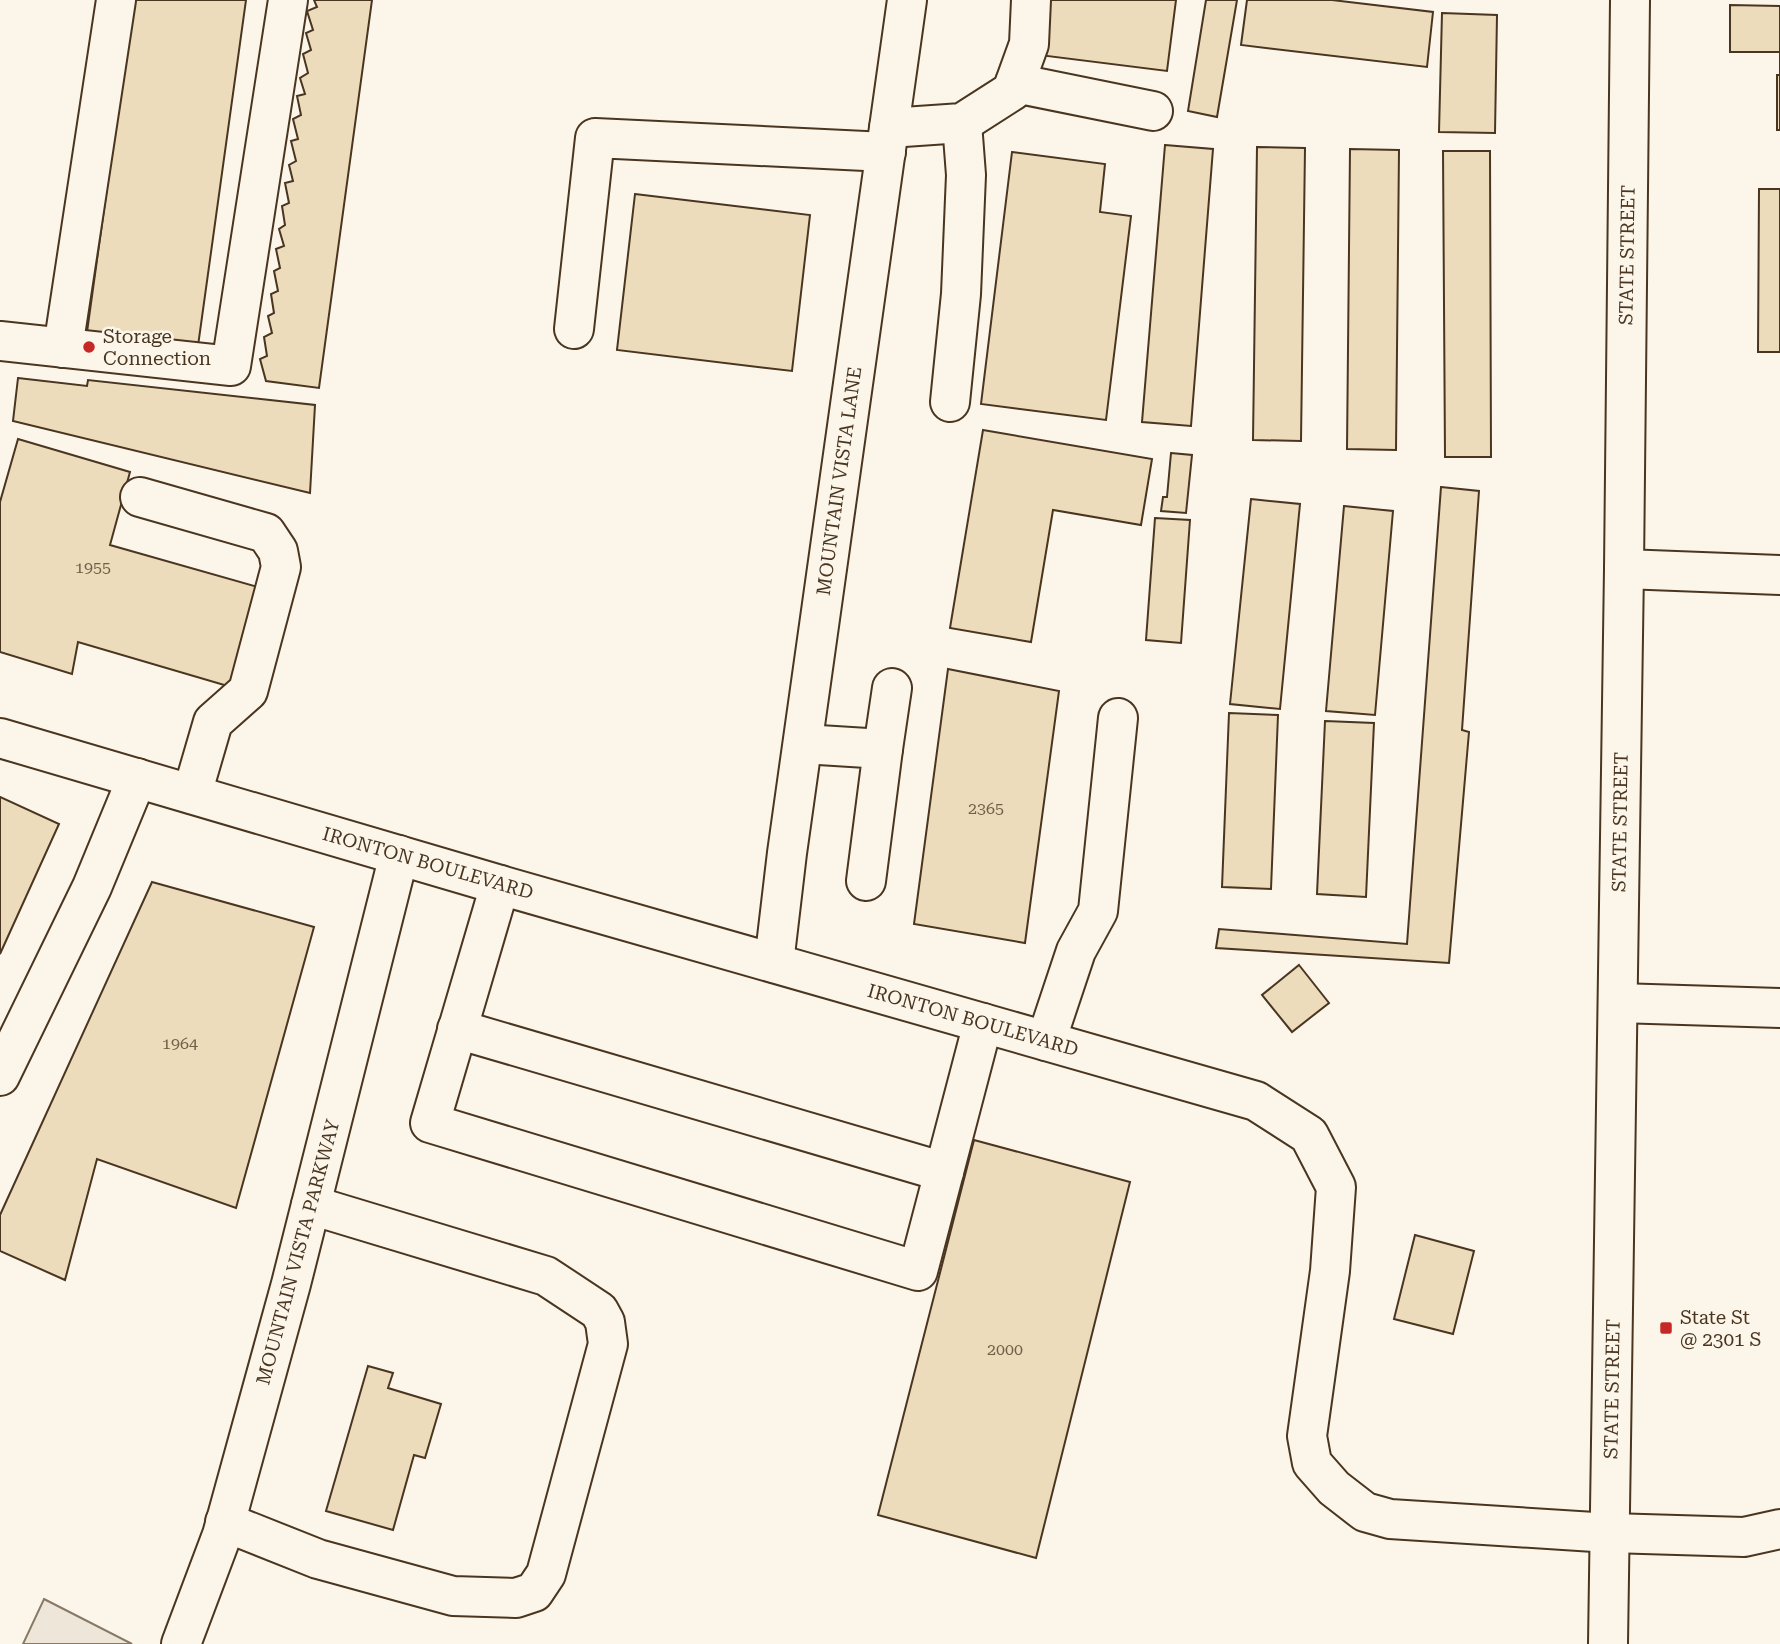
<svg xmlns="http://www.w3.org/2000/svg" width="1780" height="1644" font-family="'Roboto Serif',serif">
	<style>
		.green { fill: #ede6d9; stroke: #887966; stroke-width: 2 }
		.building { fill: #ecdcbc; stroke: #4a3520; stroke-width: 2 }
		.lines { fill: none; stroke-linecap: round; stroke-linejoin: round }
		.minor-casing { stroke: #4a3520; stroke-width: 42 }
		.major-casing { stroke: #4a3520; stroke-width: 42 }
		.minor { stroke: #fbf6e9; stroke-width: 38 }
		.major { stroke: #fbf6e9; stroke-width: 38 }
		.poi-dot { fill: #c62828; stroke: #fbf6e9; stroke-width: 2.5 }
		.labels { text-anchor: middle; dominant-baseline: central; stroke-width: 5; stroke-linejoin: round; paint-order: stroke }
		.number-label { font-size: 16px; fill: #725f47 }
		.street-label { font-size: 19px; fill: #4a3520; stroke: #fbf6e9 }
		.poi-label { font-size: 19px; fill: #4a3520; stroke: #fbf6e9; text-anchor: start }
	</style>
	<rect width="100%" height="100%" fill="#fbf6e9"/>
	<polygon class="green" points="44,1599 132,1644 23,1644"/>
	<g class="building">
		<polygon points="133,0 246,0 198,346 87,332"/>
		<polygon points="314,0 372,0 319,388 266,381 260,359 267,356 264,337 272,333 268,316 274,313 271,294 278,291 274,271 280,268 276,249 284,246 279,229 285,225 282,206 289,203 285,183 293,181 289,165 296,161 291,141 298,139 293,119 301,115 297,96 305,94 300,78 308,73 303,54 311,50 306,33 313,30 307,11 317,7"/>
		<polygon points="1045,0 1176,0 1167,71 1039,55"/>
		<polygon points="1206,0 1237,0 1217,117 1188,111"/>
		<polygon points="1247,0 1332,0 1433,12 1427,67 1241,45"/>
		<polygon points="1730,5 1780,6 1780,130 1777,130 1777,75 1780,75 1780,52 1730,52"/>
		<polygon points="1442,13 1497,15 1495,133 1439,132"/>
		<polygon points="1165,145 1213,149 1191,426 1142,422"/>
		<polygon points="1257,147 1305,148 1301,441 1253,440"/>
		<polygon points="1350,149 1399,150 1396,450 1347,449"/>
		<polygon points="1443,151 1490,151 1491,457 1445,457"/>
		<polygon points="1012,152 1105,164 1100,212 1131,216 1106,420 981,404"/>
		<polygon points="1759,189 1780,189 1780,352 1758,352"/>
		<polygon points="635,194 810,215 792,371 617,350"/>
		<polygon points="18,378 87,386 88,380 315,405 310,493 13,421"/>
		<polygon points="983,430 1152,459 1141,525 1053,510 1031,642 950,628"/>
		<polygon points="18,439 130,472 110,545 261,588 231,687 78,642 72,674 0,652 0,502"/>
		<polygon points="1171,453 1192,455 1186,513 1161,511 1163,497 1167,497"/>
		<polygon points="1441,487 1479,491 1462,730 1469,732 1449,963 1216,948 1219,929 1407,944"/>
		<polygon points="1251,499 1300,504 1280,709 1230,704"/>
		<polygon points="1344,506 1393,511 1375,715 1326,711"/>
		<polygon points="1155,518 1190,520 1181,643 1146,640"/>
		<polygon points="948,669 1059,691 1025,943 914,924"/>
		<polygon points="1229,713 1278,715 1271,889 1222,887"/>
		<polygon points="1325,721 1374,723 1366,897 1317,894"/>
		<polygon points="0,797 59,824 0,954"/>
		<polygon points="152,882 314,927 236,1208 97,1159 65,1280 0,1251 0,1215"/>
		<polygon points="1299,965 1329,1003 1292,1032 1262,995"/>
		<polygon points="974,1140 1130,1182 1036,1558 878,1515"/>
		<polygon points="1415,1235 1474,1251 1453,1334 1394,1319"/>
		<polygon points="368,1366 393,1373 388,1388 441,1404 425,1458 414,1455 393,1530 326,1511"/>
	</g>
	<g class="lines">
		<defs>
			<g id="minor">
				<polyline points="1015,83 1153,111"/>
				<polyline points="889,128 962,123 1012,91 1029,44 1031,0"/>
				<polyline points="574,329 595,138 886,152"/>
				<polyline points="0,341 231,366 288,0"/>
				<polyline points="63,348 116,0"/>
				<polyline points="950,402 961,294 966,175 962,123"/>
				<polyline points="140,497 266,533 278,551 281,567 248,691 213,722 192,794"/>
				<polyline points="1624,569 1780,575"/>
				<polyline points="0,738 500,885 1256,1101 1309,1135 1336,1187 1330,1271 1307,1436 1312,1463 1334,1488 1365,1512 1390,1519 1610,1533 1744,1537 1780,1529"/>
				<polyline points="803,744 883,749 866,881"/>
				<polyline points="883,749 892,688"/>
				<polyline points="500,885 430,1123 918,1271 983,1023"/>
				<polyline points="774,963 787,853 907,0"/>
				<polyline points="1618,1003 1780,1008"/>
				<polyline points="457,1029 944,1172"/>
				<polyline points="1046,1041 1076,951 1098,911 1118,718"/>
				<polyline points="0,1076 92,887 137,778"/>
				<polyline points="225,1522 318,1559 453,1596 516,1598 534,1592 546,1574 608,1344 605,1322 599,1311 546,1276 311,1205"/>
				<polyline points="181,1644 222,1535 291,1284 399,855"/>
			</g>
			<polyline id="major" points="1608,1644 1624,569 1630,0"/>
		</defs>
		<use href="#minor" class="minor-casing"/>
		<use href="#major" class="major-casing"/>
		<use href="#minor" class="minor"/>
		<use href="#major" class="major"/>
	</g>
	<g class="poi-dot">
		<circle cx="89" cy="347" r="7"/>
		<rect x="1659" y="1321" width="14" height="14" rx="3.5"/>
	</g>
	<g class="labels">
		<g class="number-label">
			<text x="93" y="567">1955</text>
			<text x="986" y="808">2365</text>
			<text x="180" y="1043">1964</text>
			<text x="1005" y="1349">2000</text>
		</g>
		<g class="street-label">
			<text transform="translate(1627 255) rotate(-89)">STATE STREET</text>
			<text transform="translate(839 481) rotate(-82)">MOUNTAIN VISTA LANE</text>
			<text transform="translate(1620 822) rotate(-89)">STATE STREET</text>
			<text transform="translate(428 863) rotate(16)">IRONTON BOULEVARD</text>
			<text transform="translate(973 1020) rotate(16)">IRONTON BOULEVARD</text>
			<text transform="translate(298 1252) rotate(-75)">MOUNTAIN VISTA PARKWAY</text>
			<text transform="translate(1612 1389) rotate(-89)">STATE STREET</text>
		</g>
		<g class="poi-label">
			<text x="103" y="336">Storage<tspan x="103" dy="22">Connection</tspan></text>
			<text x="1680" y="1317">State St<tspan x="1680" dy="22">@ 2301 S</tspan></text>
		</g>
	</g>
</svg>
